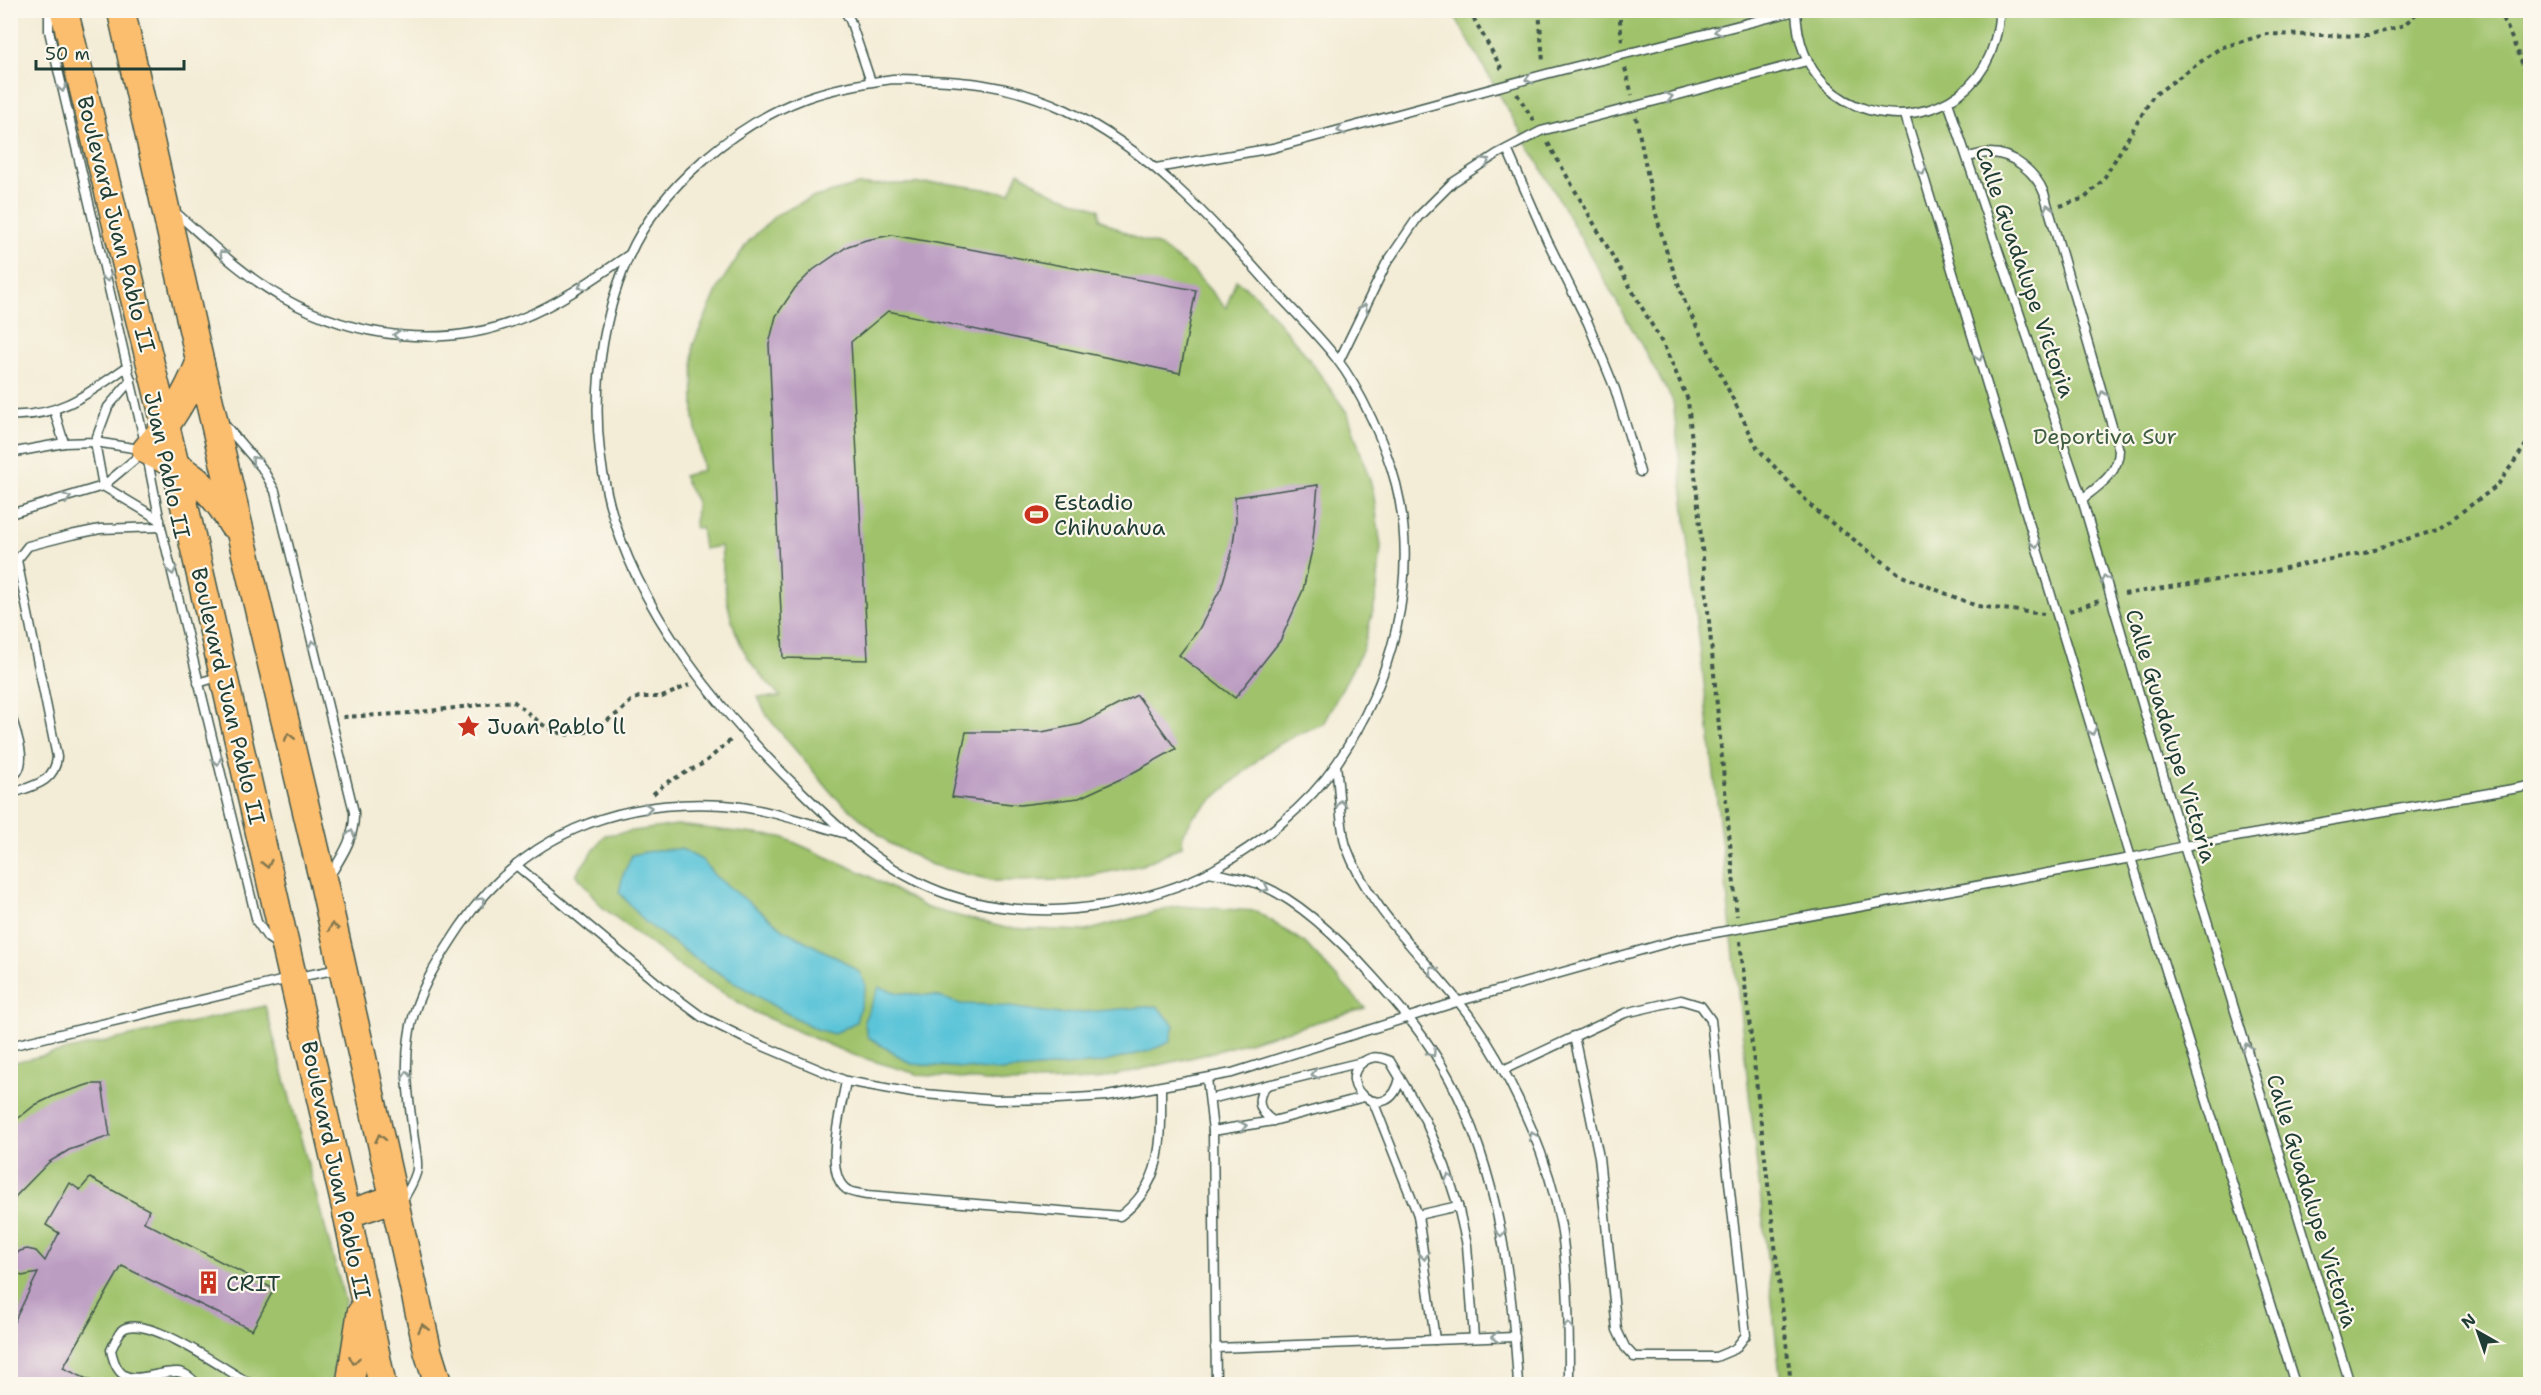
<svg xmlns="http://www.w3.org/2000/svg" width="2541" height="1395" font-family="'Shantell Sans',sans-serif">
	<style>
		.green { fill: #9fc26b; stroke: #5f8050; stroke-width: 1.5 }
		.water { fill: #5cc4d8; stroke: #3e8086; stroke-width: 1.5 }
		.building { fill: #bc9dc2 }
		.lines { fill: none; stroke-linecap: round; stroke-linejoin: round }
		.service-casing { stroke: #3f574c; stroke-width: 11 }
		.primary-casing { stroke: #3f574c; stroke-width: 30 }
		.path { stroke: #3f574c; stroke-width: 4; stroke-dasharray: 4.5 4.5; stroke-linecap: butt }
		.service { stroke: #fff; stroke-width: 8 }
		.primary { stroke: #fbbd6e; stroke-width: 27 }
		.oneway { stroke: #8f9e9a }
		.oneway2 { stroke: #82774e }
		.labels { text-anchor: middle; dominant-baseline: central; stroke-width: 4.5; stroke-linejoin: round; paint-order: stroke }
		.street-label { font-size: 22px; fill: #1f3d34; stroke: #fbf7ec }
		.park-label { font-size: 22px; fill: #3f5e42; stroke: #fbf7ec }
		.poi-label { font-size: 22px; fill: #1f3d34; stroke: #fbf7ec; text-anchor: start }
	</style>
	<rect width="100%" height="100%" fill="#fbf7ec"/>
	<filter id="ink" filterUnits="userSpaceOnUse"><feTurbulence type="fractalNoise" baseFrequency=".0167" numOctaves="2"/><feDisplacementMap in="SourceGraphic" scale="12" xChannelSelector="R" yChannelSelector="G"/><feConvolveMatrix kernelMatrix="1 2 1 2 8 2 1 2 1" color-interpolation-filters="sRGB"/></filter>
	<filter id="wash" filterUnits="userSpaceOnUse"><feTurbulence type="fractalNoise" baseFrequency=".008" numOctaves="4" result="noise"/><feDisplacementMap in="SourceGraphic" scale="24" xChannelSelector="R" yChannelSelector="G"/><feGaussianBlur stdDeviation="1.35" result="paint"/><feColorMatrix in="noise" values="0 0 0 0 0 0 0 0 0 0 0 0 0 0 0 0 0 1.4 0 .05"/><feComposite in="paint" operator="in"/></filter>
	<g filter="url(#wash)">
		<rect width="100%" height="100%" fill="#f3ecd6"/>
		<g class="green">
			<polygon points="1452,11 2530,11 2530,1384 1781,1384 1673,401"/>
			<path d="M 1019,172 L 1048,191 L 1099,209 L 1100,219 L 1135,238 L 1160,246 L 1193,271 L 1226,308 L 1236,280 L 1257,296 L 1307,356 L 1348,414 L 1373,490 L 1381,547 L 1376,599 L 1363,649 L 1323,724 L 1296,735 L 1269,750 L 1194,816 L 1183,833 L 1182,846 L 1142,865 L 1069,880 L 995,881 L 932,865 L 889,843 L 834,796 L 767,716 L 758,697 L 781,697 C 770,685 756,672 748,658 C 727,623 724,586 721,546 L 704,549 L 701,528 L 695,528 L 696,502 L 683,476 L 703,470 L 694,418 L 693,345 L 720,284 L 748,242 L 776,215 L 811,198 L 858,185 L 945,183 L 1010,193 Z"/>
			<polygon points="677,825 782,837 863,873 927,908 1006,928 1086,931 1178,906 1256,911 1305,943 1365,1008 1203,1055 1095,1080 1009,1083 920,1075 850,1054 756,1013 681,967 602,907 576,874 605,835"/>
			<polygon points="265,1006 345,1301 332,1384 11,1384 10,1063"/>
		</g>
		<g class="water">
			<polygon points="681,849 702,860 715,876 786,931 843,961 859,972 866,985 856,1022 834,1034 816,1029 777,1008 696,959 645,922 619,892 623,875 632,855 656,850"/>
			<polygon points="879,987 899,993 936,996 961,1004 996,1005 1059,1014 1157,1006 1174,1025 1170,1042 1149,1051 1101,1063 1000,1071 911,1064 868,1037 864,1021"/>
		</g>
		<g id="blocks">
			<g class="building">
				<polygon points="892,235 1196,290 1180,373 888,311 851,342 868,660 783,658 769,344 776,316 795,288 813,270 848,246 866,240"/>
				<polygon points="1318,485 1312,550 1303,590 1280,641 1235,698 1179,655 1199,629 1221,588 1232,552 1236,521 1235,497"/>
				<polygon points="1137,695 1176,749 1125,777 1079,798 1020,805 952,797 966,732 1042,732 1081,724"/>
				<polygon points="90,1084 102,1084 110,1136 69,1150 49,1162 16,1196 10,1211 10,1125 35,1105 56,1095"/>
				<polygon points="90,1178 149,1210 144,1222 274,1289 252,1330 122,1266 63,1368 89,1380 106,1384 10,1384 10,1317 13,1324 38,1273 22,1276 15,1271 11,1263 13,1257 20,1251 27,1249 36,1251 45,1261 59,1233 46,1225 70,1183 80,1190"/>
				<polygon points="185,1376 189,1384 151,1384"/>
			</g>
		</g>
	</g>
	<g filter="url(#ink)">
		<use href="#blocks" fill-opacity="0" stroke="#3f574c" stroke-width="1.5"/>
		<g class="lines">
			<defs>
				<g id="service">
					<polyline points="49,10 49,31 145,443"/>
					<polyline points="844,10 850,20 871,82"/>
					<path d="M 1796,10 C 1797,38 1805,65 1825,85 C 1874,133 1963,120 1990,55 C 1995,41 2000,25 1999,10"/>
					<path d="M 893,79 C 958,80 1006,82 1066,110 C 1148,149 1208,216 1268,283 C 1290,308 1316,332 1336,358 C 1361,390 1386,446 1396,484 C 1420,580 1392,682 1337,763 C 1307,807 1259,844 1213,870 C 1180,888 1140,899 1104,905 C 1042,916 975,910 918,882 C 875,861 841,830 807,797 C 724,718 632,607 607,493 C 589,415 597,329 629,256 C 660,186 736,124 806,98 C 834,88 863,83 893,79 Z"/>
					<polyline points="1948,102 2082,499 2184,846 2350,1384"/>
					<polyline points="1905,115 2131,858 2295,1384"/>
					<polyline points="1507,149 1547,240 1588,323 1615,389 1640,472"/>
					<path d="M 1967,157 C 1974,156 1982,153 1990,153 C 2013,153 2036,173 2044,193 L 2119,450 C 2119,473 2099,486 2082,499"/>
					<polyline points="1156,168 1273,148 1546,74 1795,11"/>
					<path d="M 173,210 C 208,241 242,275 283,298 C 354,338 444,350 520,319 C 560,303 595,278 630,254"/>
					<polyline points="1339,361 1386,264 1418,217 1452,183 1497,154 1541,131 1807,61"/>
					<polyline points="54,410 64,443"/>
					<path d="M 10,415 C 59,418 90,392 128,366"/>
					<path d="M 225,425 L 262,468 L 275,491 L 354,812 C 355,838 342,856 329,877"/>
					<polygon points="95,442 146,450 103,486"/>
					<polyline points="10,453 64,443 95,442 108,407 131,380"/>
					<polyline points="147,456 161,527 257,922 268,938 279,945"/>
					<polyline points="10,514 103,486 160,520"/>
					<polyline points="198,683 221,676"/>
					<path d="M 10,712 C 15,731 32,767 10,778"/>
					<path d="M 1336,765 C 1339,786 1340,827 1346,846 C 1372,919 1443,972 1484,1037 C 1519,1093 1549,1160 1561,1226 C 1569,1278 1569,1332 1569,1384"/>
					<path d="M 10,794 C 32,786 55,783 57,757 L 17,560 L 28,546 L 71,535 L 100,529 L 161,527"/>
					<polyline points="516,865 663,988 702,1017 744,1038 846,1081 913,1093 995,1100 1058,1099 1107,1096 1232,1073 1460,1001 1681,939 2131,858 2184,846 2530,786"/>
					<path d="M 1209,872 C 1222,875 1236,877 1249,881 C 1295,894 1343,943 1374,978 C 1402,1009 1430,1042 1450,1080 C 1499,1172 1512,1282 1518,1384"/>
					<polyline points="10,1046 293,978 339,969"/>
					<polyline points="1503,1070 1625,1013 1681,1000 1701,1006 1711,1020 1746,1335 1735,1349 1716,1357 1634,1357 1625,1347 1617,1330 1599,1157 1574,1036"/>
					<polyline points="1207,1078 1213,1131 1216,1384"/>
					<path d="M 1400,1078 C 1389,1129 1332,1085 1363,1062 C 1373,1055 1381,1057 1390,1061 L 1425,1120 L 1445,1166 L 1458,1206 L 1467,1245 L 1474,1338"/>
					<path d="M 846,1081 C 842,1106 821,1177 849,1191 C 854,1193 862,1194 867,1195 L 1120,1216 C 1165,1183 1161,1137 1161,1087"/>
					<path d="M 1267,1085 C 1255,1098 1258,1111 1273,1121"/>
					<polyline points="1210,1099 1362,1062"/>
					<polyline points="1373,1101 1418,1215 1435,1340"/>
					<polyline points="1213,1131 1273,1121 1364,1097"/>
					<path d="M 402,1202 C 407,1192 416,1179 417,1169 C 418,1157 414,1143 413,1132 C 409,1101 404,1069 409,1037 C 414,996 438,960 460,927 C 522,836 615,798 724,805 C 764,808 804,822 843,833"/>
					<polyline points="1418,1215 1458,1206"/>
					<polyline points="1215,1348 1515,1337"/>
					<path d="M 197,1384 C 192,1379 185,1372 177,1372 C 145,1372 120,1395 111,1350 C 114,1344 118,1334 122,1330 C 144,1311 228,1372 251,1384"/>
				</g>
				<g id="primary">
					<polyline points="64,10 175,464 347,1214 382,1384"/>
					<polyline points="121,10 200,362 324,885 428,1352 438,1384"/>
					<path d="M 200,362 C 187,395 170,423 146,450 C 184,468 212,487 232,524"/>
					<polyline points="347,1214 393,1199"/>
					<polyline points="350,1384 361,1313"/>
				</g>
			</defs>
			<use href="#service" class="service-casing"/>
			<use href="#primary" class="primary-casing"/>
			<g class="path">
				<polyline points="1469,10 1504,73"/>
				<polyline points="1539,10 1543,62"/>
				<polyline points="1619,10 1622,42"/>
				<polyline points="2500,10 2530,82"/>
				<polyline points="1625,68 1632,95"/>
				<polyline points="1517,94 1534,121"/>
				<polyline points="1636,117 1654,207 1667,253 1686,305 1758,449 1816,511 1902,576 1977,606 2044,614"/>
				<polyline points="1548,143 1665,348 1688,400 1737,916"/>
				<polyline points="2060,206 2085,198 2103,180 2153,96 2220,48 2267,34 2368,36 2404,25 2420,10"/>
				<polyline points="2124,594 2255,574 2361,553 2437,530 2497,486 2530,439"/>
				<polyline points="2069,611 2099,601"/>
				<polyline points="343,717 412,713 513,701 543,725 564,735 592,731 621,711 631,701 639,697 662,697 689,685"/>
				<polyline points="653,794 666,783 704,763 733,738"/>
				<polyline points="1740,941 1791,1384"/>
			</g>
			<use href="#service" class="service"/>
			<use href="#primary" class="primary"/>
		</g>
		<defs><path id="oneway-chevron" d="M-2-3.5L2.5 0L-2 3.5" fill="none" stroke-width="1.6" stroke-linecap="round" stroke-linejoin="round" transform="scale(1.5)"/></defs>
		<g class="oneway">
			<use href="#oneway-chevron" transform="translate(1718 31) rotate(166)"/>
			<use href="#oneway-chevron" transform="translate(1529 79) rotate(165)"/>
			<use href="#oneway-chevron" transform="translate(62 88) rotate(77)"/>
			<use href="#oneway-chevron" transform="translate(1669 97) rotate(-15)"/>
			<use href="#oneway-chevron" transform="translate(1341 130) rotate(165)"/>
			<use href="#oneway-chevron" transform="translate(1486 161) rotate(-33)"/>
			<use href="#oneway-chevron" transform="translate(1922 171) rotate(73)"/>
			<use href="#oneway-chevron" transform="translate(2048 208) rotate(-105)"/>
			<use href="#oneway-chevron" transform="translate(223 254) rotate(-139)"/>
			<use href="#oneway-chevron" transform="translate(107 278) rotate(77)"/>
			<use href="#oneway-chevron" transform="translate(582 286) rotate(149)"/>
			<use href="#oneway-chevron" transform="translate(1364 308) rotate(-64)"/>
			<use href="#oneway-chevron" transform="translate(397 335) rotate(-174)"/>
			<use href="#oneway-chevron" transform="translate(1979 357) rotate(73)"/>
			<use href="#oneway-chevron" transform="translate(2103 395) rotate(-107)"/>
			<use href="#oneway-chevron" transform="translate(255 460) rotate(-131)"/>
			<use href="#oneway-chevron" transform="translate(67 498) rotate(-16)"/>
			<use href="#oneway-chevron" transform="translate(2036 544) rotate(74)"/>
			<use href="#oneway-chevron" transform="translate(172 571) rotate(77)"/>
			<use href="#oneway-chevron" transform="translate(2105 579) rotate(-106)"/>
			<use href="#oneway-chevron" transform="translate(313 644) rotate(-104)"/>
			<use href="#oneway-chevron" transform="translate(2092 731) rotate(73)"/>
			<use href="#oneway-chevron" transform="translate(217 761) rotate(76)"/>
			<use href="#oneway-chevron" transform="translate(1341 804) rotate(-97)"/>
			<use href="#oneway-chevron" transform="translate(648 808) rotate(-7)"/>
			<use href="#oneway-chevron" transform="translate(351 834) rotate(-75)"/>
			<use href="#oneway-chevron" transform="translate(1265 888) rotate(27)"/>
			<use href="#oneway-chevron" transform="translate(481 901) rotate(-45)"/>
			<use href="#oneway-chevron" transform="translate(1433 970) rotate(-131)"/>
			<use href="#oneway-chevron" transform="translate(2247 1047) rotate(-107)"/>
			<use href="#oneway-chevron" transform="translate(1432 1053) rotate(57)"/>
			<use href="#oneway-chevron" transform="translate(1315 1074) rotate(166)"/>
			<use href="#oneway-chevron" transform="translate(407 1075) rotate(-92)"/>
			<use href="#oneway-chevron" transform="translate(1243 1126) rotate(-10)"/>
			<use href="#oneway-chevron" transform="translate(1533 1136) rotate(-112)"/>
			<use href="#oneway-chevron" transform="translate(1449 1178) rotate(-107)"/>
			<use href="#oneway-chevron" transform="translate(1501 1233) rotate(82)"/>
			<use href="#oneway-chevron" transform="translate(1424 1256) rotate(82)"/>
			<use href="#oneway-chevron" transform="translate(1568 1326) rotate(-91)"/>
			<use href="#oneway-chevron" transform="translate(1495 1337) rotate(178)"/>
		</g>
		<g class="oneway2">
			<use href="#oneway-chevron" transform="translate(289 737) rotate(-103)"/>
			<use href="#oneway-chevron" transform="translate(267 864) rotate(77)"/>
			<use href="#oneway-chevron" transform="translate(333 927) rotate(-102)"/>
			<use href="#oneway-chevron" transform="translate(380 1138) rotate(-103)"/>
			<use href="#oneway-chevron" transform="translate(423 1328) rotate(-103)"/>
			<use href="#oneway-chevron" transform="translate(354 1360) rotate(98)"/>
		</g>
	</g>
	<defs>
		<symbol id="stadium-bare" viewBox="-9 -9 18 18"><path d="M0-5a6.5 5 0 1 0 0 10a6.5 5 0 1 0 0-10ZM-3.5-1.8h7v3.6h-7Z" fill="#c8321e" stroke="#fbf7ec" stroke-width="2.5" paint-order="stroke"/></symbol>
		<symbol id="sight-bare" viewBox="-9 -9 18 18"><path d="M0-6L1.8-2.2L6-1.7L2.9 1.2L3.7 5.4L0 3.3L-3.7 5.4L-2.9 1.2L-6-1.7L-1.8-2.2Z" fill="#c8321e" stroke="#fbf7ec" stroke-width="2.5" paint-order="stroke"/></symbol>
		<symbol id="building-bare" viewBox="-9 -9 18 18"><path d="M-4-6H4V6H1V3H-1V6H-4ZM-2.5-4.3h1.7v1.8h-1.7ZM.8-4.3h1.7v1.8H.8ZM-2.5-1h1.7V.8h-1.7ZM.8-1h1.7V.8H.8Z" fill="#c8321e" stroke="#fbf7ec" stroke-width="2.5" paint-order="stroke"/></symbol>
	</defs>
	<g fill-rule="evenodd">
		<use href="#stadium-bare" x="1020" y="498" width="33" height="33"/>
		<use href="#sight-bare" x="452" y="710" width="33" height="33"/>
		<use href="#building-bare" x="192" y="1266" width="33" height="33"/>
	</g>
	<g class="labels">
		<g class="street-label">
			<text transform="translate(116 224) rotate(76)">Boulevard Juan Pablo II</text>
			<text transform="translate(2025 272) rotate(71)">Calle Guadalupe Victoria</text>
			<text transform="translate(167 465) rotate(78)">Juan Pablo II</text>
			<text transform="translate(228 696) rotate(77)">Boulevard Juan Pablo II</text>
			<text transform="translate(2171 736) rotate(73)">Calle Guadalupe Victoria</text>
			<text transform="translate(336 1170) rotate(78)">Boulevard Juan Pablo II</text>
			<text transform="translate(2312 1201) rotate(73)">Calle Guadalupe Victoria</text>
		</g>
		<g class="park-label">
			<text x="2105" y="436">Deportiva Sur</text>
		</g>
		<g class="poi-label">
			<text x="1054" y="502">Estadio<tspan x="1054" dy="25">Chihuahua</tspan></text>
			<text x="487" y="726">Juan Pablo ll</text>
			<text x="226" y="1283">CRIT</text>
		</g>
	</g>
	<rect width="2541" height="1395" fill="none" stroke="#fbf7ec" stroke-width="36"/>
	<g transform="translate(2478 1332) rotate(320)" stroke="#fbf7ec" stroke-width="4.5" paint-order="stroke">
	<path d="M0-4.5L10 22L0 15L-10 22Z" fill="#1f3d34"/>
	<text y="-9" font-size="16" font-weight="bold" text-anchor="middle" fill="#1f3d34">N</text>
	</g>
	<path d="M36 60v9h148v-9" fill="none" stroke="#1f3d34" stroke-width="3"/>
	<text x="45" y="60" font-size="18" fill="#1f3d34" stroke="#fbf7ec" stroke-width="4.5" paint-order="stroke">50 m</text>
</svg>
